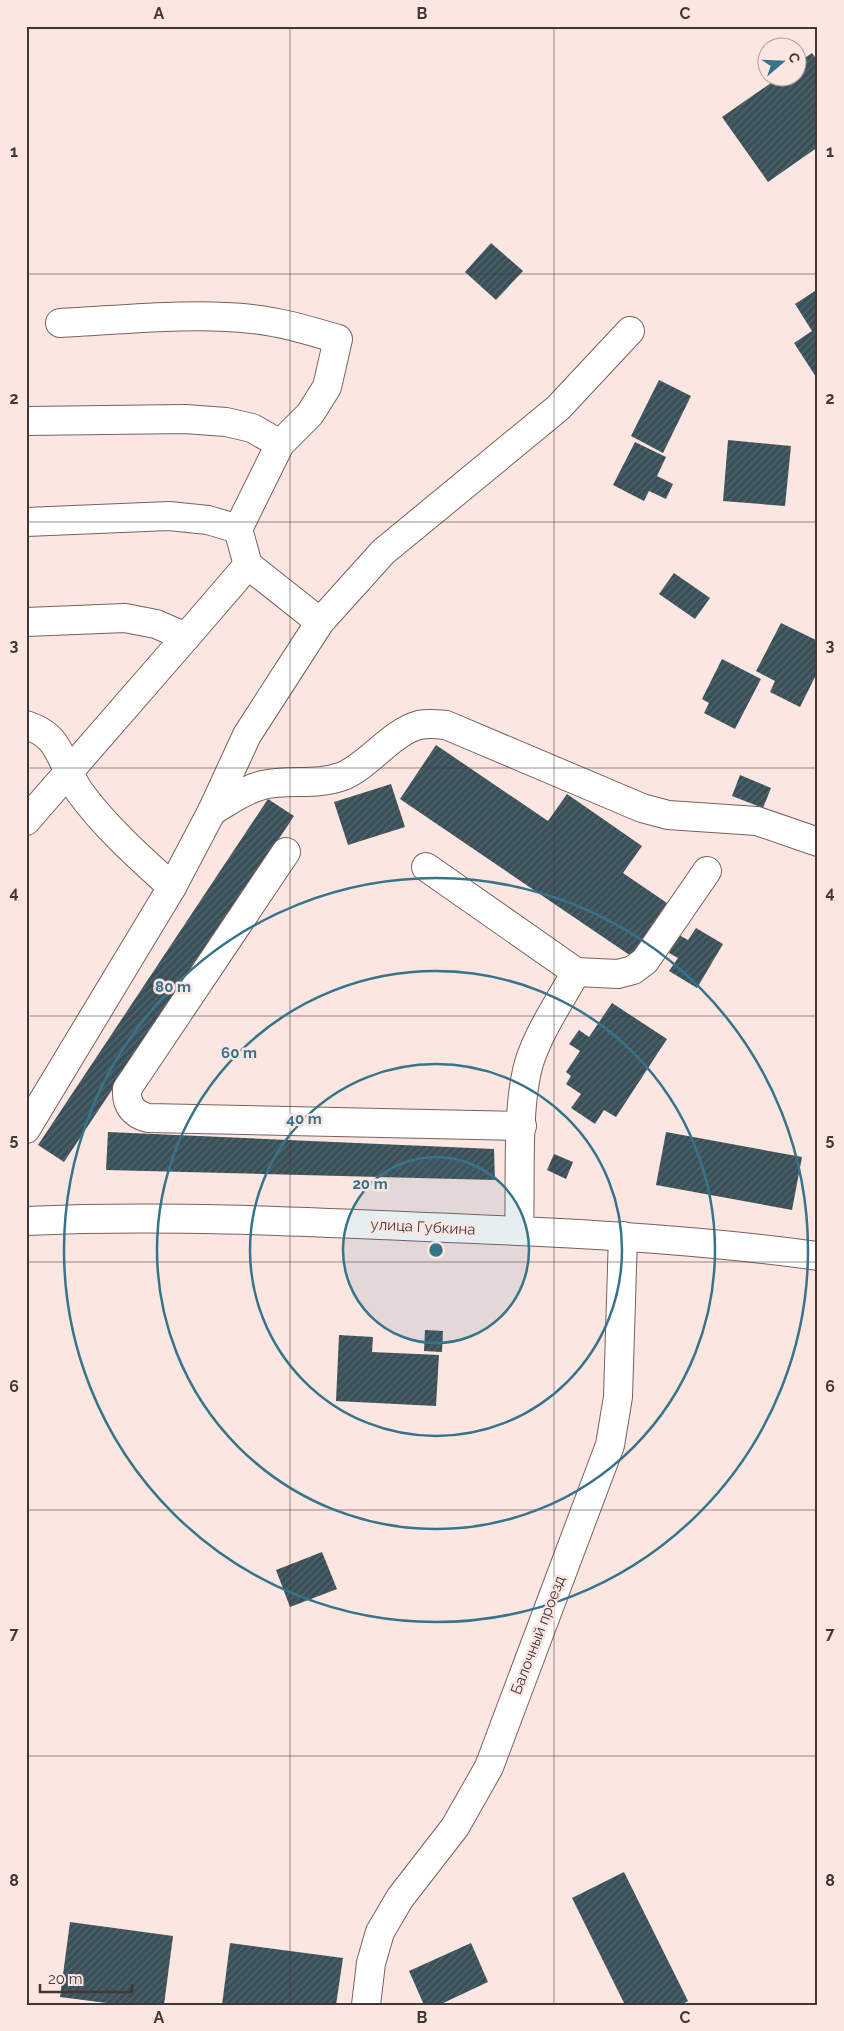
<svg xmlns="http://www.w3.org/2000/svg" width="844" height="2031" font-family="Raleway,sans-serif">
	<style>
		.building { fill: url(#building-hatch) }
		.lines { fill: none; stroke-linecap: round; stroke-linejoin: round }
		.minor-casing { stroke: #78615d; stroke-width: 30 }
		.minor { stroke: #fff; stroke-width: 28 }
		.grid { fill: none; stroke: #413735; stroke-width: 1; stroke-opacity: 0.55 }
		.ring { fill: none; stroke: #36748a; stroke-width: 2.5 }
		.labels { text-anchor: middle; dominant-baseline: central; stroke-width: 5; stroke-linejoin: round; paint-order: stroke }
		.street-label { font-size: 15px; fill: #413735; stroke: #fbe6e2 }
		.centre { fill: #36748a; stroke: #fbe6e2; stroke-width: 2.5 }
		.ring-label { font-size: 15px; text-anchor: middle; font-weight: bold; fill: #36748a; stroke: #fbe6e2; stroke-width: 5; stroke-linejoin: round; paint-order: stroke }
		.neatline { fill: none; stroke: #413735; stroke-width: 2 }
		.grid-label { font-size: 16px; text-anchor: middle; font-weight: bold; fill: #413735 }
	</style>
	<defs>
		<pattern id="building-hatch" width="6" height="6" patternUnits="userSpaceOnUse" patternTransform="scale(1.25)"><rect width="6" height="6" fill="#3a5059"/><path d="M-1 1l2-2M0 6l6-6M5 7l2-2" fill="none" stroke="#56676e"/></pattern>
	</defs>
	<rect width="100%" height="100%" fill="#fbe6e2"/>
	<g class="building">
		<polygon points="812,53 818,61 818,147 768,182 722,117 778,78 796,78 796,64"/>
		<polygon points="491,243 523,271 496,300 465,272"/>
		<polygon points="818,289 818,380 794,343 812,331 795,304"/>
		<polygon points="659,380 691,396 663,453 631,436"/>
		<polygon points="728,440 791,446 785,506 723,501"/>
		<polygon points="635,442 666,457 657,476 673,484 666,499 649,491 644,501 613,485"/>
		<polygon points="674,573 710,598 695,619 659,594"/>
		<polygon points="781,623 818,641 818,675 816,675 800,707 770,692 775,681 756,671"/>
		<polygon points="722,659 761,679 735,729 704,713 709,703 702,699"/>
		<polygon points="436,745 548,821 567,794 642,846 623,873 667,903 631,956 400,799"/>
		<polygon points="740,775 771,788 763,808 732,796"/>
		<polygon points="391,784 405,827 348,845 334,802"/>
		<polygon points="268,799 294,816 64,1162 38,1145"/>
		<polygon points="696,928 723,944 697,988 669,971 678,958 669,953 679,935 688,940"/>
		<polygon points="612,1003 667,1039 616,1117 604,1110 595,1124 571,1108 581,1094 566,1084 571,1076 566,1072 580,1051 569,1044 579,1030 589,1037"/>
		<polygon points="108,1132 494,1149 495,1180 106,1170"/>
		<polygon points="666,1132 802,1157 792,1210 656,1185"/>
		<polygon points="554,1154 573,1162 566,1179 547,1170"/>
		<polygon points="425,1330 443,1331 442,1352 424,1351"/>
		<polygon points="339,1335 373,1337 372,1352 439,1355 436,1406 336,1401"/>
		<polygon points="322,1552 337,1589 290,1607 276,1570"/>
		<polygon points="624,1872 688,2001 681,2005 625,2005 572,1898"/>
		<polygon points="70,1922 173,1936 164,2005 122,2005 60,1997"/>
		<polygon points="230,1943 343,1958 336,2005 222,2005"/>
		<polygon points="471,1943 488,1982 439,2005 424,2005 409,1971"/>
	</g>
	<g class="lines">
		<defs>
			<g id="minor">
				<path d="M 60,323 C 121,320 192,312 252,319 C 282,322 310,331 338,339 L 327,387 L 310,414 L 280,444 L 238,529 L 248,565 L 320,622"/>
				<polyline points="26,421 185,419 226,422 252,428 280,444"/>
				<polyline points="26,522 169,516 208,520 238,529"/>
				<polyline points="26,622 125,618 156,624 186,637 248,565"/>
				<path d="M 26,725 C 37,729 44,732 52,741 C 63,755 69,776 79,791 C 105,827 140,858 172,887"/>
				<path d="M 212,811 C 228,802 245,789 263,785 C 289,779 317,786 343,776 C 369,765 392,732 419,725 C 428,723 437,724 446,725 L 642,808 L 668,815 L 757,821 L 818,842"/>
				<polyline points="26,821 186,637"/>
				<path d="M 286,852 L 127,1089 C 126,1105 133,1114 148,1118 L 522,1126"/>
				<polyline points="426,867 576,972 618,974 633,970 645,961 707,871"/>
				<polyline points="26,1129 172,887 212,811 247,735 320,622 383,552 558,408 630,331"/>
				<path d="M 26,1221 C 159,1215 292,1221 425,1227 C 556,1232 687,1238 818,1256"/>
				<path d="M 519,1231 C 521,1183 516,1108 529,1063 C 539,1031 560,1001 576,972"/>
				<polyline points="366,2005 371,1963 380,1932 400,1898 455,1827 489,1767 610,1445 618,1397 623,1236"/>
			</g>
		</defs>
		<use href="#minor" class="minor-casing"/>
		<use href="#minor" class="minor"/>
	</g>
	<path class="grid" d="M 290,26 L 290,2005M 554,26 L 554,2005M 26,274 L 818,274M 26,522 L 818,522M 26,768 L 818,768M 26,1016 L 818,1016M 26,1262 L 818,1262M 26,1510 L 818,1510M 26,1756 L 818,1756"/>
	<circle cx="436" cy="1250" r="93" fill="#36748a" fill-opacity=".12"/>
	<g class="ring">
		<circle cx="436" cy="1250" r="93"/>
		<circle cx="436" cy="1250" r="186"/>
		<circle cx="436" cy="1250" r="279"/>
		<circle cx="436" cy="1250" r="372"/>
	</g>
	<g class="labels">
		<g class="street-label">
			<text transform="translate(423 1227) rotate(3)">улица Губкина</text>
			<text transform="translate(538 1635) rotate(-69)">Балочный проезд</text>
		</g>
	</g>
	<circle cx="436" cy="1250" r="8" class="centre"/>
	<g class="ring-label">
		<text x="173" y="992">80 m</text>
		<text x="239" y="1058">60 m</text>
		<text x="304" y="1124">40 m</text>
		<text x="370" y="1189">20 m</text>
	</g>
	<rect width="844" height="2031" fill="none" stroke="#fbe6e2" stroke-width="55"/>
	<g transform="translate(782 62) rotate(71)"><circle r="24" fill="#fbe6e2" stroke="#b1a09d"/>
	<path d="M0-4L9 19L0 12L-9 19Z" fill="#36748a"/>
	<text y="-8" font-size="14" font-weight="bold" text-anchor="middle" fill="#413735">С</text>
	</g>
	<path d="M40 1984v8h92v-8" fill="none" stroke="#413735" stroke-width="2.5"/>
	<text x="48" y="1984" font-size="15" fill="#413735" stroke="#fbe6e2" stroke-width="4" paint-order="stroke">20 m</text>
	<rect x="28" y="28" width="788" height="1976" class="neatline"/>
	<g class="grid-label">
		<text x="159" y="19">A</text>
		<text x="422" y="19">B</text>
		<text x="685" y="19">C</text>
		<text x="14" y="157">1</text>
		<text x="830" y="157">1</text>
		<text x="14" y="404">2</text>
		<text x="830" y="404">2</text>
		<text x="14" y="651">3</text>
		<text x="830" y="651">3</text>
		<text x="14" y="898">4</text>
		<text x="830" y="898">4</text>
		<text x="14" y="1145">5</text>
		<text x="830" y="1145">5</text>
		<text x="14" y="1392">6</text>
		<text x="830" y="1392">6</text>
		<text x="14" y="1639">7</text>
		<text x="830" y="1639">7</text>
		<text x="14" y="1886">8</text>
		<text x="830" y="1886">8</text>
		<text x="159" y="2023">A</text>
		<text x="422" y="2023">B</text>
		<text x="685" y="2023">C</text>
	</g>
</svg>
